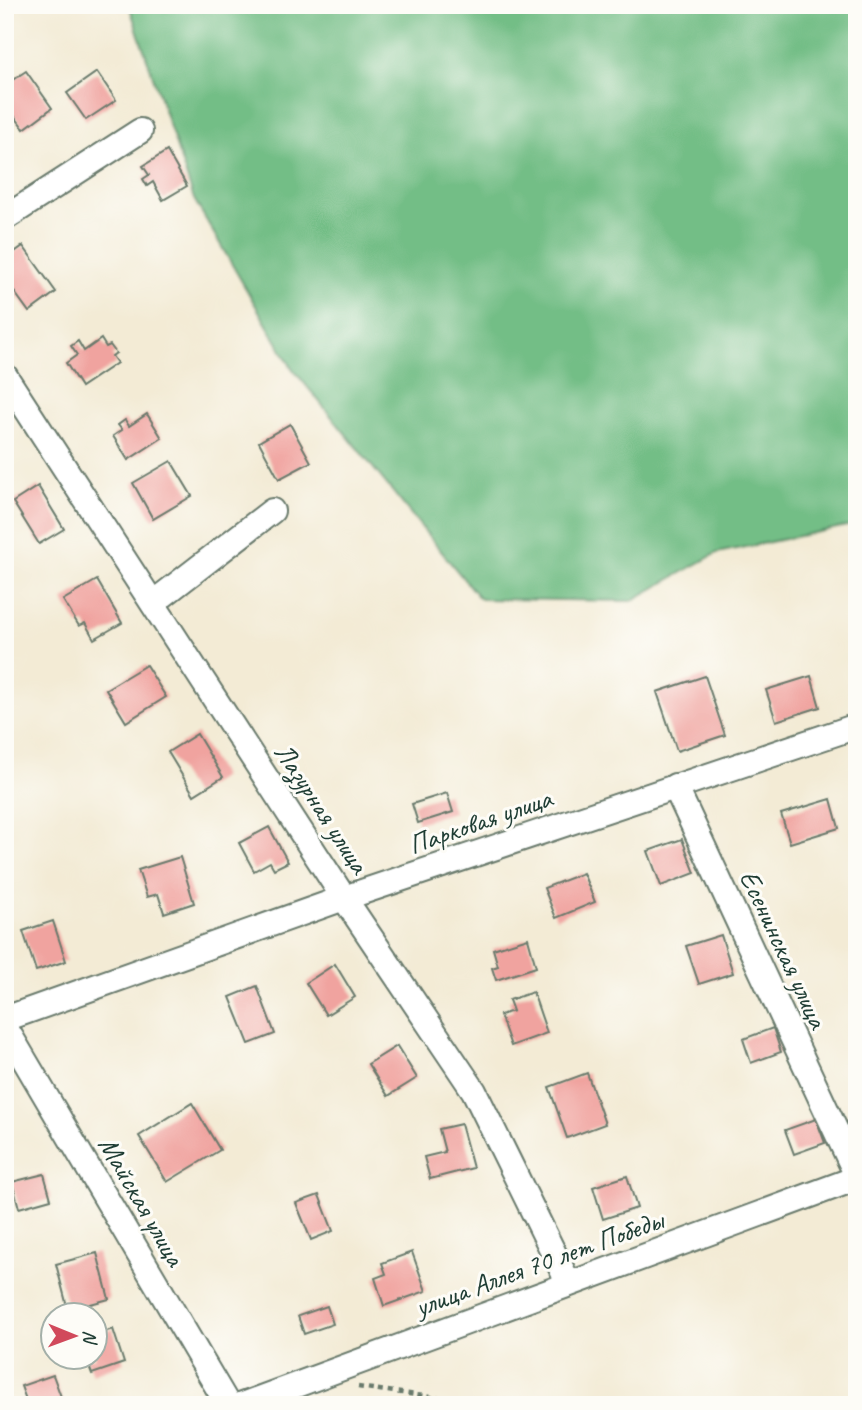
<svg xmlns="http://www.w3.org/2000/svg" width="862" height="1410" font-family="Caveat,sans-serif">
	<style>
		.forest { fill: #73be86; stroke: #497e5d; stroke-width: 2 }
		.building { fill: #f0a39f }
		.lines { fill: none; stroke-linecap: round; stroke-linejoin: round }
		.minor-casing { stroke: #697a6c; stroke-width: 28 }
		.path { stroke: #697a6c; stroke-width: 4.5; stroke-dasharray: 5 5; stroke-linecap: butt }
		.minor { stroke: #fff; stroke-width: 24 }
		.labels { text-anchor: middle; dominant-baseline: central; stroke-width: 6; stroke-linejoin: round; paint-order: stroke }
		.street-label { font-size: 28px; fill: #1f3d34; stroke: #fdfcf7 }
	</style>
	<rect width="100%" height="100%" fill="#fdfcf7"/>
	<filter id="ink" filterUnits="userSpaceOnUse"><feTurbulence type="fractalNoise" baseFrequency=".0143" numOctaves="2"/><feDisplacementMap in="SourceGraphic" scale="14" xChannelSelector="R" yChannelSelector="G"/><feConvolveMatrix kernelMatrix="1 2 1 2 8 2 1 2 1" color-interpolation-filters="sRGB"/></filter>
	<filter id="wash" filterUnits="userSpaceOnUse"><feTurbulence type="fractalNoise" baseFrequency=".00686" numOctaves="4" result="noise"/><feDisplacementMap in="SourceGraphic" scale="28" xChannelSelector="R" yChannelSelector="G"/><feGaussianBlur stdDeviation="1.57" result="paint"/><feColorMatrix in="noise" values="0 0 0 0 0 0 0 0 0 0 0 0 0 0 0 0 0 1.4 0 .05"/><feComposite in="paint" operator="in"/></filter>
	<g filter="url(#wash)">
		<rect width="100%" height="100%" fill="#f3ebd5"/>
		<polygon class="forest" points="129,5 857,5 857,524 717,553 631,601 480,599 292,368 194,199"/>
		<g id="blocks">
			<g class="building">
				<polygon points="26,71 52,108 24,129 5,103 5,85"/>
				<polygon points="97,72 116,100 86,120 67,93"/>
				<polygon points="167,151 187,186 163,200 153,182 147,186 143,179 149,175 143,166"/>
				<polygon points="23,246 56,292 29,312 5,279 5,259"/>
				<polygon points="101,339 106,347 110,345 116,353 112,356 117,363 81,387 66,363 77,355 71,346 78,341 84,351"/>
				<polygon points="147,414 162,438 128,460 113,436 122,430 118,425 125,420 129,426"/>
				<polygon points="290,424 311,462 279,479 259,442"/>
				<polygon points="171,461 192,496 153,519 133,483"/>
				<polygon points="38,486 64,529 39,544 13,502"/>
				<polygon points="97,580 122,623 94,639 85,623 79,626 63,600"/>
				<polygon points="146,665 166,697 126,722 106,689"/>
				<polygon points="705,676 725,735 677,751 657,692"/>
				<polygon points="811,676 820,707 776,721 766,690"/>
				<polygon points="197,734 223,777 194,795 168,752"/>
				<polygon points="447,793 453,812 418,823 412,804"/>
				<polygon points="831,799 839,828 790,843 781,814"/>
				<polygon points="269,827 288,862 274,869 270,862 254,871 239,843"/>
				<polygon points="682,839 695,873 661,886 648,851"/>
				<polygon points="180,857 194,903 164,913 158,894 147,897 138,870"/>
				<polygon points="583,873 595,902 556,918 544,888"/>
				<polygon points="53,921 66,961 36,971 23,931"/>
				<polygon points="721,935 733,973 699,984 686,946"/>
				<polygon points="528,938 536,967 496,980 492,968 498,966 493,949"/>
				<polygon points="335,964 355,997 326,1015 306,983"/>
				<polygon points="257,986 275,1034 249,1044 230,997"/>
				<polygon points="533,992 547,1033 511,1046 500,1015 513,1011 509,1000"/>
				<polygon points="773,1028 781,1052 751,1063 743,1039"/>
				<polygon points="397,1046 417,1078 388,1096 368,1064"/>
				<polygon points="587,1073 605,1124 567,1138 549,1087"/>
				<polygon points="192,1103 220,1150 167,1182 139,1136"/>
				<polygon points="816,1119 825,1143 794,1154 785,1130"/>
				<polygon points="461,1124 473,1168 430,1179 424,1157 445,1152 439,1129"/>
				<polygon points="44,1174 51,1199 19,1208 12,1182"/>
				<polygon points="627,1176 637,1208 603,1219 593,1187"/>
				<polygon points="319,1195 333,1231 311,1240 296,1203"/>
				<polygon points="412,1252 426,1291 384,1306 375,1278 386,1274 382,1263"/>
				<polygon points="97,1253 109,1299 68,1310 56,1264"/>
				<polygon points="327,1306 333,1324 304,1334 298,1316"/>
				<polygon points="113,1329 124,1363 92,1374 86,1358 94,1358 94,1335"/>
				<polygon points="53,1375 64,1405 28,1405 21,1386"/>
			</g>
		</g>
	</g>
	<g filter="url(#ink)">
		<use href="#blocks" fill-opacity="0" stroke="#697a6c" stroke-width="2"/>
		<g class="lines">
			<defs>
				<g id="minor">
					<polyline points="5,218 140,131"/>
					<polyline points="5,376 344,898 474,1091 569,1284"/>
					<polyline points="153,603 272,511"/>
					<polyline points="675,786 857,1176"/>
					<polyline points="5,1019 344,898 857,726"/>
					<polyline points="5,1027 228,1405"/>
					<polyline points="242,1405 857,1178"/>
				</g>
			</defs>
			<use href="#minor" class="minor-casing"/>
			<polyline class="path" points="358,1387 489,1405"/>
			<use href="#minor" class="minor"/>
		</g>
	</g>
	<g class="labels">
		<g class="street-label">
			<text transform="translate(322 808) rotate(57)">Лазурная улица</text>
			<text transform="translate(480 821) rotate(-19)">Парковая улица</text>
			<text transform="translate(784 949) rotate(65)">Есенинская улица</text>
			<text transform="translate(142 1201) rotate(60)">Майская улица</text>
			<text transform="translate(539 1263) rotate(-20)">улица Аллея 70 лет Победы</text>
		</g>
	</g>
	<rect width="862" height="1410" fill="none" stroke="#fdfcf7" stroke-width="28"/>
	<g transform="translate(74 1336) rotate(91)"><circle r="33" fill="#fdfcf7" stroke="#a4b0a9" stroke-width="2"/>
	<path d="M0-5L12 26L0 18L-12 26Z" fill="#d1495b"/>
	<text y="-10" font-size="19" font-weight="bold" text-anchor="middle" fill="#1f3d34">N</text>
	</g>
</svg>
